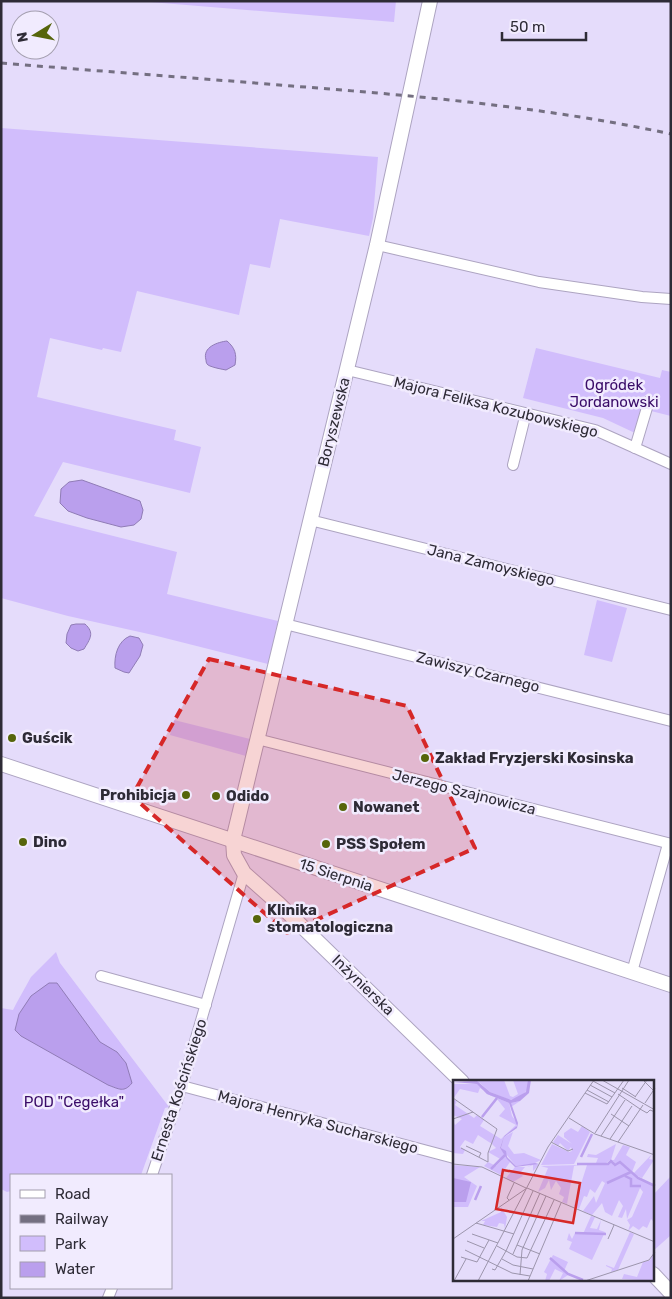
<svg xmlns="http://www.w3.org/2000/svg" width="672" height="1299" font-family="Rubik,sans-serif">
	<style>
		.green { fill: #d1bdfc }
		.water { fill: #ba9fed; stroke: #907cb6 }
		.lines { fill: none; stroke-linecap: round; stroke-linejoin: round }
		.street-casing { stroke: #ada4c1; stroke-width: 12 }
		.secondary-casing { stroke: #ada4c1; stroke-width: 16 }
		.street { stroke: #fff; stroke-width: 10 }
		.secondary { stroke: #fff; stroke-width: 14 }
		.rail { stroke: #746f81; stroke-width: 3; stroke-dasharray: 6 6; stroke-linecap: butt }
		.marked { fill: #d62828; fill-opacity: 0.2; stroke: #d62828; stroke-width: 4; stroke-dasharray: 10 6; stroke-linejoin: round }
		.poi-dot { fill: #56650b; stroke: #f1ebfe; stroke-width: 2 }
		.labels { text-anchor: middle; dominant-baseline: central; stroke-width: 5; stroke-linejoin: round; paint-order: stroke }
		.park-label { font-size: 15px; fill: #3a0c68; stroke: #f1ebfe }
		.street-label { font-size: 15px; fill: #2e2b36; stroke: #f1ebfe }
		.poi-label { font-size: 15px; font-weight: bold; fill: #2e2b36; stroke: #f1ebfe; text-anchor: start }
		.inset-river { fill: none; stroke: #ba9fed; stroke-width: 2.5 }
		.inset-road { fill: none; stroke: #9c95ac; stroke-width: 1 }
		.view { fill: #d62828; fill-opacity: 0.15; stroke: #d62828; stroke-width: 2.5 }
		.inset-edge { fill: none; stroke: #2e2b36; stroke-width: 2.5 }
	</style>
	<rect width="100%" height="100%" fill="#e5dcfb"/>
	<g class="green">
		<polygon points="138,1 396,1 394,22"/>
		<polygon points="1,128 378,157 373,218 369,236 280,219 270,268 250,264 239,315 137,291 121,352 103,348 102,350 50,338 37,397 176,430 174,440 201,447 190,493 63,462 34,516 177,552 167,594 278,621 268,664 153,635 68,616 1,598"/>
		<polygon points="536,348 660,378 662,370 671,372 671,416 651,411 655,397 645,395 635,433 603,418 523,398"/>
		<polygon points="597,600 627,608 612,662 584,655"/>
		<polygon points="174,720 250,739 246,756 170,735"/>
		<polygon points="56,952 60,963 169,1107 165,1108 141,1175 11,1175 11,1191 7,1192 1,1189 1,1008 13,1010 16,1004 31,977"/>
		<polygon points="671,1176 671,1235 653,1251 653,1195"/>
	</g>
	<g class="water">
		<path d="M 227,341 C 235,348 237,354 235,365 L 226,370 C 221,369 215,368 210,366 C 207,365 206,363 206,360 C 202,347 218,342 227,341 Z"/>
		<polygon points="82,480 140,501 143,510 141,519 134,525 121,527 87,518 68,511 60,503 61,489 69,482"/>
		<path d="M 76,624 L 85,624 C 95,633 90,639 84,649 L 78,651 L 71,648 L 66,643 L 67,634 L 71,625 Z"/>
		<path d="M 130,636 L 139,638 L 143,645 L 140,656 L 129,673 L 124,672 L 115,668 C 114,655 118,641 130,636 Z"/>
		<path d="M 49,983 L 57,983 L 100,1042 L 117,1052 L 126,1063 L 132,1083 C 124,1093 119,1089 108,1085 L 21,1036 L 15,1030 L 19,1014 L 31,996 Z"/>
	</g>
	<g class="lines">
		<defs>
			<g id="street">
				<polyline points="377,245 539,282 642,297 671,299"/>
				<polyline points="347,370 595,430 671,464"/>
				<polyline points="635,448 649,401"/>
				<polyline points="513,465 526,413"/>
				<polyline points="310,520 671,610"/>
				<polyline points="285,624 671,721"/>
				<polyline points="257,739 671,844"/>
				<polyline points="632,972 668,844"/>
				<polyline points="101,976 206,1005"/>
				<polyline points="182,1086 454,1158"/>
				<polyline points="152,1175 182,1086 244,873"/>
				<polyline points="108,1298 112,1288"/>
			</g>
			<g id="secondary">
				<polyline points="430,1 377,245 233,840 234,855 244,873 279,904 462,1082"/>
				<polyline points="1,764 671,985"/>
				<polyline points="653,1274 671,1293"/>
			</g>
		</defs>
		<use href="#street" class="street-casing"/>
		<use href="#secondary" class="secondary-casing"/>
		<use href="#street" class="street"/>
		<use href="#secondary" class="secondary"/>
		<path class="rail" d="M 1,63 C 98,71 195,78 292,86 C 419,96 546,107 671,134"/>
	</g>
	<path class="marked" d="M 209,659 L 407,706 L 475,848 L 287,933 L 132,796 Z"/>
	<g class="poi-dot">
		<circle cx="12" cy="738" r="5"/>
		<circle cx="425" cy="758" r="5"/>
		<circle cx="186" cy="795" r="5"/>
		<circle cx="216" cy="796" r="5"/>
		<circle cx="343" cy="807" r="5"/>
		<circle cx="23" cy="842" r="5"/>
		<circle cx="326" cy="844" r="5"/>
		<circle cx="257" cy="919" r="5"/>
	</g>
	<g class="labels">
		<g class="park-label">
			<text x="614" y="385">Ogródek<tspan x="614" dy="17">Jordanowski</tspan></text>
			<text x="74" y="1102">POD "Cegełka"</text>
		</g>
		<g class="street-label">
			<text transform="translate(496 407) rotate(14)">Majora Feliksa Kozubowskiego</text>
			<text transform="translate(334 422) rotate(-76)">Boryszewska</text>
			<text transform="translate(491 565) rotate(14)">Jana Zamoyskiego</text>
			<text transform="translate(478 672) rotate(14)">Zawiszy Czarnego</text>
			<text transform="translate(464 792) rotate(14)">Jerzego Szajnowicza</text>
			<text transform="translate(336 875) rotate(18)">15 Sierpnia</text>
			<text transform="translate(363 985) rotate(44)">Inżynierska</text>
			<text transform="translate(179 1090) rotate(-72)">Ernesta Kościńskiego</text>
			<text transform="translate(318 1122) rotate(15)">Majora Henryka Sucharskiego</text>
		</g>
		<g class="poi-label">
			<text x="22" y="738">Guścik</text>
			<text x="435" y="758">Zakład Fryzjerski Kosinska</text>
			<text x="176" y="795" text-anchor="end">Prohibicja</text>
			<text x="226" y="796">Odido</text>
			<text x="353" y="807">Nowanet</text>
			<text x="33" y="842">Dino</text>
			<text x="336" y="844">PSS Społem</text>
			<text x="267" y="910">Klinika<tspan x="267" dy="17">stomatologiczna</tspan></text>
		</g>
	</g>
	<g transform="translate(453 1080)">
		<rect width="201" height="201" fill="#e5dcfb"/>
		<path d="M 0,0 L 51,0 L 57,16 L 60,17 L 65,14 L 60,0 L 75,0 L 75,9 L 68,17 L 57,20 L 37,12 L 27,3 ZM 0,4 L 25,4 L 34,14 L 56,23 L 59,36 L 62,40 L 61,37 L 58,29 L 58,23 L 67,21 L 58,27 L 64,43 L 63,48 L 51,56 L 47,68 L 57,82 L 48,95 L 31,86 L 35,82 L 43,86 L 49,80 L 35,72 L 43,68 L 39,64 L 25,55 L 20,64 L 12,60 L 7,67 L 12,70 L 10,74 L 0,73 L 0,40 L 2,45 L 9,39 L 0,35 ZM 27,8 L 43,18 L 28,38 L 24,35 L 21,38 L 2,25 L 4,21 L 0,19 L 7,9 L 25,13 ZM 44,19 L 52,29 L 46,36 L 63,45 L 48,59 L 27,46 L 31,40 L 29,38 ZM 129,46 L 137,52 L 121,84 L 88,85 L 99,64 L 116,72 L 119,71 L 118,67 L 115,71 L 107,63 L 105,66 L 100,62 L 105,55 L 119,64 L 111,57 L 111,53 L 118,48 L 125,52 ZM 60,52 L 55,66 L 61,74 L 71,73 L 88,80 L 82,83 L 86,85 L 80,91 L 80,85 L 74,87 L 80,84 L 63,86 L 48,68 L 51,57 ZM 163,64 L 158,80 L 161,80 L 170,65 L 177,67 L 173,75 L 183,82 L 179,92 L 175,89 L 184,98 L 201,106 L 201,142 L 198,139 L 194,148 L 190,146 L 186,150 L 180,146 L 175,151 L 177,145 L 174,140 L 179,137 L 190,112 L 187,108 L 174,139 L 173,129 L 169,138 L 165,137 L 170,126 L 166,120 L 159,136 L 152,132 L 149,123 L 139,135 L 130,131 L 141,116 L 143,123 L 152,103 L 149,101 L 142,113 L 137,109 L 134,117 L 131,116 L 126,129 L 121,126 L 134,85 L 155,85 L 159,81 L 161,86 L 163,85 L 160,81 L 157,80 L 152,84 L 129,83 L 143,83 L 145,78 L 134,77 L 135,74 L 143,75 ZM 199,74 L 196,79 L 201,80 L 189,98 L 180,94 ZM 0,85 L 27,87 L 11,97 L 24,106 L 15,127 L 0,127 ZM 127,85 L 121,86 L 114,124 L 109,122 L 111,117 L 106,114 L 108,108 L 103,101 L 98,110 L 96,100 L 92,108 L 85,112 L 95,88 L 91,87 L 88,86 ZM 62,87 L 72,87 L 67,93 L 70,96 L 60,102 L 53,98 ZM 48,127 L 54,137 L 52,149 L 51,144 L 46,143 L 44,147 L 30,145 L 32,141 L 28,141 L 48,132 ZM 138,136 L 142,137 L 137,148 L 144,149 L 148,140 L 146,150 L 152,152 L 139,180 L 116,169 L 119,162 L 114,160 L 116,153 L 119,159 L 122,153 L 130,154 ZM 177,152 L 181,154 L 165,190 L 158,192 L 159,189 L 153,186 L 153,185 L 161,188 ZM 201,172 L 201,201 L 169,199 L 171,194 L 184,197 L 190,182 L 197,180 ZM 100,175 L 115,182 L 111,191 L 125,198 L 115,195 L 106,201 L 110,193 L 102,189 L 96,201 L 92,201 L 94,194 L 91,192 Z" fill="#d1bdfc" fill-rule="evenodd"/>
		<path d="M 75,0 L 78,0 L 76,13 L 67,21 L 58,23 L 65,43 L 64,48 L 51,57 L 48,68 L 53,71 L 54,77 L 63,86 L 82,83 L 86,84 L 62,87 L 54,79 L 47,68 L 51,56 L 64,46 L 56,23 L 34,14 L 24,4 L 0,2 L 24,1 L 37,12 L 58,20 L 73,12 ZM 0,98 L 18,102 L 13,122 L 0,122 Z" fill="#ba9fed"/>
		<path class="inset-river" d="M 29,37 L 44,18M 128,77 L 139,54M 124,84 L 155,84 L 158,81 L 162,85 L 167,82 L 185,98 L 202,106M 38,89 L 52,75M 172,96 L 178,99 L 178,106 L 188,106M 154,103 L 178,92M 22,120 L 28,106M 122,153 L 153,154M 97,178 L 115,194 L 130,200"/>
		<path class="inset-road" d="M 149,0 L 202,30M 190,0 L 202,12M 140,1 L 162,13M 137,5 L 159,17M 169,8 L 183,17M 134,10 L 156,22M 132,13 L 154,24 L 171,0M 165,14 L 187,29M 182,17 L 194,0M 0,18 L 44,49 L 35,73 L 35,82 L 8,68M 192,23 L 202,8M 187,29 L 194,33 L 197,30 L 202,32M 158,34 L 176,46M 116,38 L 142,54 L 202,75M 0,39 L 20,32M 142,53 L 176,0M 148,56 L 172,20M 157,59 L 179,26M 98,62 L 115,71 L 120,69M 165,62 L 190,25M 13,66 L 28,73 L 26,77M 0,84 L 29,87 L 73,108M 56,120 L 54,118 L 61,103M 23,143 L 61,154M 19,154 L 45,163M 0,159 L 74,108 L 202,162M 155,159 L 161,145M 14,161 L 31,168M 64,165 L 87,174M 44,166 L 64,177 L 74,178 L 101,120M 12,170 L 59,193 L 77,196M 60,174 L 87,113M 8,177 L 24,182 L 36,160M 49,179 L 60,185 L 80,189M 39,189 L 42,190 L 53,171 L 80,111M 67,195 L 69,170 L 93,116M 1,201 L 13,179M 25,201 L 95,67 L 141,0M 75,201 L 108,123M 132,201 L 196,180 L 202,172"/>
		<path class="view" d="M 50,90 L 127,103 L 120,143 L 43,129 Z"/>
		<rect width="201" height="201" class="inset-edge"/>
	</g>
	<rect width="672" height="1299" fill="none" stroke="#2e2b36" stroke-width="5"/>
	<rect x="10" y="1174" width="162" height="115" fill="#f1ebfe" stroke="#a39eae"/>
	<rect x="20" y="1190" width="25" height="8" fill="#ffffff" stroke="#a39eae"/>
	<text x="55" y="1199" font-size="15" fill="#2e2b36">Road</text>
	<rect x="20" y="1215" width="25" height="8" fill="#746f81" stroke="#a39eae"/>
	<text x="55" y="1224" font-size="15" fill="#2e2b36">Railway</text>
	<rect x="20" y="1236" width="25" height="15" fill="#d1bdfc" stroke="#a39eae"/>
	<text x="55" y="1249" font-size="15" fill="#2e2b36">Park</text>
	<rect x="20" y="1262" width="25" height="15" fill="#ba9fed" stroke="#a39eae"/>
	<text x="55" y="1274" font-size="15" fill="#2e2b36">Water</text>
	<g transform="translate(35 35) rotate(260)"><circle r="24" fill="#f1ebfe" stroke="#a39eae"/>
	<path d="M0-4L9 19L0 12L-9 19Z" fill="#56650b"/>
	<text y="-8" font-size="14" font-weight="bold" text-anchor="middle" fill="#2e2b36">N</text>
	</g>
	<path d="M502 32v8h84v-8" fill="none" stroke="#2e2b36" stroke-width="2.5"/>
	<text x="510" y="32" font-size="15" fill="#2e2b36" stroke="#f1ebfe" stroke-width="4" paint-order="stroke">50 m</text>
</svg>
